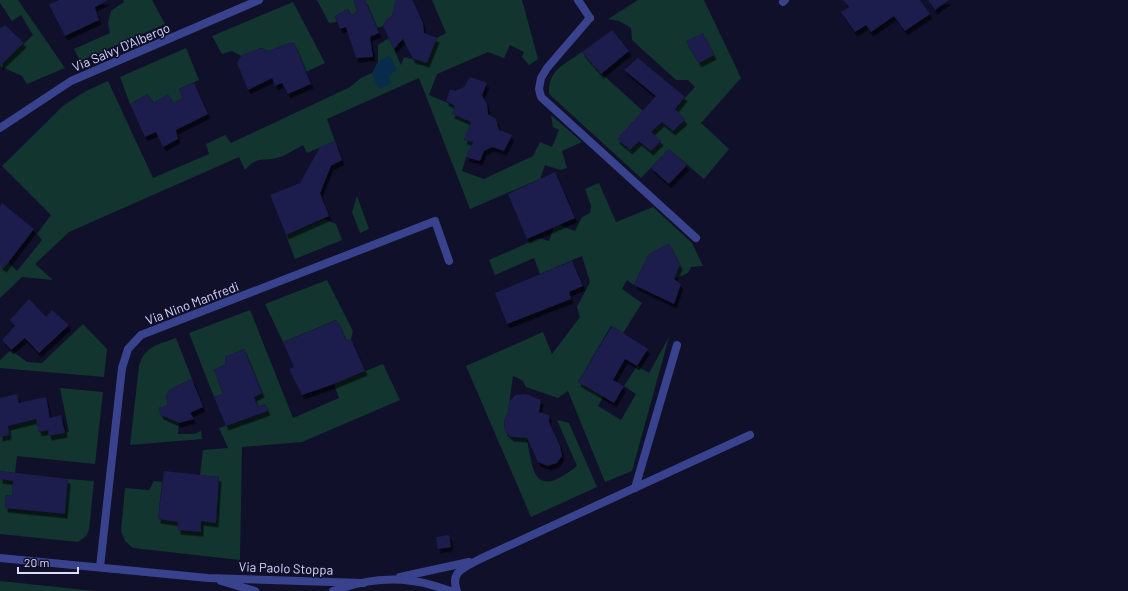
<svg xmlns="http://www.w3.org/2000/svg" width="1128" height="591" font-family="Barlow,sans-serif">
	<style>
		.green { fill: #12352f }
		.water { fill: #082b4b }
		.building { fill: #1d1b4d; filter: url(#shadow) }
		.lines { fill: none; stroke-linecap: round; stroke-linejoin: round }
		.service { stroke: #39428c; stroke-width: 8 }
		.minor { stroke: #39428c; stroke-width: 8 }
		.labels { text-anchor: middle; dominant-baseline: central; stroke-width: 3; stroke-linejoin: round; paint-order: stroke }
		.street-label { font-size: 13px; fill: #d9dbff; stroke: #10102b }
	</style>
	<defs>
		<filter id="shadow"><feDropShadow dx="2.5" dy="4.5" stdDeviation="0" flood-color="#0009"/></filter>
	</defs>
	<rect width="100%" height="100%" fill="#10102b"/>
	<g class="green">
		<polygon points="0,0 18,0 65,68 27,84 22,76 0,66 33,35 21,15 12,21 0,3"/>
		<polygon points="123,0 152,0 165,24 80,61 74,49 110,33 108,23 111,11 124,2"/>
		<polygon points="317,0 354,0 357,12 351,15 348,9 335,16 337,22 329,23"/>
		<polygon points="365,0 398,0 392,16 386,20 383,26 377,28"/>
		<path d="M 432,0 L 522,0 L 538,59 L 529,65 L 522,57 L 524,52 L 510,45 L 504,58 L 488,52 L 437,74 L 429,95 L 455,106 L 471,122 L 464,140 L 473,142 L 466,157 L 462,171 L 484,179 L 533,156 L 540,142 L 552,147 L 559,130 L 553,127 L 551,115 L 582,142 L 562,151 L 567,168 L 560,170 L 545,165 L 540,179 L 470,209 L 419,78 L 327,119 L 335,141 L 307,153 L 303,145 C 295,149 286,156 277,158 C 261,162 259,155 245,170 L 239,157 L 69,232 L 35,264 L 53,280 L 22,277 L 0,298 L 0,265 L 8,262 L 17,271 L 42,240 L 37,234 L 51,215 L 2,166 L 64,105 L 86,91 L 108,81 L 153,178 L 209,154 L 206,144 L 225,135 L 231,143 L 350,87 L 361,78 L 372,73 L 378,62 L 378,45 L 389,38 L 401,65 L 404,57 L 427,63 L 437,38 L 446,33 Z"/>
		<path d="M 638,0 L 704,0 L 741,78 L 701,123 L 729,149 L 704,179 L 669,149 L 641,178 L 549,94 C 548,69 564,65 582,52 L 602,74 L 643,111 L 639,141 L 651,151 L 661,141 L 651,132 L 662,122 L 673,131 L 685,120 L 675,109 L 695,87 L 688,80 L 676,80 L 632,40 L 631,28 L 619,21 L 608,19 Z"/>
		<polygon points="293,2 325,63 306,72 294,43 286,44 269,51 261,48 241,56 232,51 222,54 212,36"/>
		<polygon points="186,48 199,80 179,89 183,98 173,103 168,95 153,103 148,94 130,104 120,77"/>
		<path d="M 599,183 L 616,222 L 653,207 L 692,243 L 703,266 L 691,267 L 688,273 L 674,279 L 668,244 L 648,255 L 634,285 L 627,280 L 622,289 L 642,303 L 623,333 L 611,326 L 578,382 L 603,397 L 598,406 L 621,420 L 636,394 L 624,386 L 637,366 L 649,373 L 669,337 L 632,471 L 605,482 L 568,391 L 558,398 L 526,387 L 522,380 L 513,376 L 508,412 L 504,421 L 505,431 L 511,437 L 527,438 C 528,446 532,470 536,475 C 547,491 567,473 577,466 L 557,420 L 569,423 L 597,487 L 531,517 L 466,366 L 543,332 L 552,354 L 580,317 L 577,307 L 590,282 L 582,256 L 540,274 L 534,258 L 495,275 L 489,260 L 539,238 L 549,241 L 554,227 L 559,225 L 575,231 L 582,217 L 590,213 L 591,206 L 585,189 Z"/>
		<polygon points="357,196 369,229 360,233 352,212"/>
		<polygon points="324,219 336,224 342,240 295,259 286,235"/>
		<polygon points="327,280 353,331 351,339 346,341 336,320 283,342 265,304"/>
		<polygon points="250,310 293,418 339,398 334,384 383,364 400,400 302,442 242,447 240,560 133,548 125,541 121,531 125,488 149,490 154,481 162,482 158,519 178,522 178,530 201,532 201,521 216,522 219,477 200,475 203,450 228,448 219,428 268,411 265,404 258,407 254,397 262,393 244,349 225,357 226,364 214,370 223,394 214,397 189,333"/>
		<polygon points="83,324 107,349 104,377 0,368 0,360 11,350 27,362 42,363"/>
		<path d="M 176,338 L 192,379 L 169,390 L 166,396 L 168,405 L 159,409 L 161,415 L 179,423 L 178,434 L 194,434 L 201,431 L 202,439 L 130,445 L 139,366 C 145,346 157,345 176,338 Z"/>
		<polygon points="60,388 103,392 95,464 17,456 15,473 0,471 0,437 8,426 36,419 39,432 48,430 50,436 69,432"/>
		<polygon points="0,479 13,481 12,496 6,495 5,508 65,514 68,479 94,481 89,530 86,536 78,542 0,534"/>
		<polygon points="0,581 95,591 0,591"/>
	</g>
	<path class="water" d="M 390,56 L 397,70 L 393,72 L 389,77 L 390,84 L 379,89 L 372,74 C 377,65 379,58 390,56 Z"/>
	<g class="building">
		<polygon points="59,0 108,0 95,7 99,20 65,36 49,5"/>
		<polygon points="354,0 365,0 379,33 370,37 373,57 356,58 346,27 340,29 335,16 348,9 351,15 357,12"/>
		<polygon points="398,0 411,0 413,1 423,23 424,33 437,38 427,63 413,59 403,39 394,49 383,26 386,20 392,16 395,1"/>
		<polygon points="843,0 920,0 930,14 905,31 894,16 871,32 866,25 855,32 841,12 849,7"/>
		<polygon points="928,0 949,0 935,10"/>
		<polygon points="5,25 24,43 0,66 0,28"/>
		<polygon points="612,30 629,51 601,74 582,52"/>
		<polygon points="703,33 714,55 699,63 686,41"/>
		<polygon points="294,43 311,84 288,94 282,83 275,86 272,78 248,90 237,63 241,56 261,48 269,51 286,44"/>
		<polygon points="638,58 685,97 675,109 685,120 673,131 662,122 651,132 661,141 651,151 639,141 630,150 617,139 656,96 624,70"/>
		<polygon points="470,77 487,83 482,95 487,104 488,114 496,119 499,130 512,135 504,151 492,147 484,151 480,161 466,157 473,142 464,140 471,122 452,114 455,106 446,101 450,89 455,91 464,87"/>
		<polygon points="194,83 208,114 176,130 178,139 163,147 156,132 145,137 130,104 148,94 153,103 168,94 173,103 183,98 179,89"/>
		<polygon points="335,141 342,160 331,166 320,193 329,216 286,235 270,195 300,183 320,147"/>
		<polygon points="669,149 687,165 669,184 651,168"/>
		<polygon points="555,172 575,218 527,239 508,194"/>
		<polygon points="2,203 34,229 4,268 0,265 0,206"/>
		<polygon points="669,243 680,265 674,279 681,284 674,304 634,285 648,255"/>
		<polygon points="572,261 583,286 569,292 571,299 507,324 495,293"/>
		<polygon points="29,299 46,317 52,310 69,325 39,353 25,338 11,350 2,340 15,326 10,320"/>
		<polygon points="337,320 346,341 351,339 365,371 334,384 302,395 289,369 294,367 283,342"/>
		<polygon points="612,326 648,349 637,366 625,359 613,380 624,386 614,403 578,382"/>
		<polygon points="244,349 262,393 254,397 258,407 265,404 268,411 226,426 214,397 223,394 214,370 226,364 225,357"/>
		<polygon points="192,379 203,407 190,413 194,419 179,423 161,415 158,408 168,405 166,396 169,390"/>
		<polygon points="17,394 19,403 46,397 50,418 61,415 65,433 49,436 48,430 39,432 36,419 8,426 9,435 0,437 0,398"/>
		<polygon points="526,394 541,400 539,412 549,415 549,422 560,446 562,456 557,463 548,466 538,462 527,438 511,437 505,431 504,421 508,412 509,402 515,395"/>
		<polygon points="0,471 68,479 65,514 5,508 6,495 12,496 13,481 0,479"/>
		<polygon points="164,471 219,477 216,523 201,521 201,532 178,530 178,522 158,519"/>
		<polygon points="449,535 451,547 438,549 436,537"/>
	</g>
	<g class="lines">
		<g class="service">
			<polyline points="783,2 785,0"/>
			<polyline points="590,18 547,68 541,78 539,89 541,97 696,238"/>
			<polyline points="635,488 677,345"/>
		</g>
		<g class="minor">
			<polyline points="578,0 590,18"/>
			<polyline points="0,128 71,81 259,0"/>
			<polyline points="0,558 208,578 363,583"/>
			<polyline points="100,567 122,368 128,349 141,335 435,221 449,261"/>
			<polyline points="400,577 469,562"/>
			<polyline points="221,581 255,591"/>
			<path d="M 333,591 C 358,582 386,577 412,581 C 425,582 438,587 451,591"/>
			<path d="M 457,591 C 449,571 466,567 480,559 L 750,435"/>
		</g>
	</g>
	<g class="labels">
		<g class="street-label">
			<text transform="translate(121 47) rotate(-23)">Via Salvy D'Albergo</text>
			<text transform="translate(192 303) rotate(-21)">Via Nino Manfredi</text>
			<text transform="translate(286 568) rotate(2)">Via Paolo Stoppa</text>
		</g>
	</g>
	<path d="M18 567v6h60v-6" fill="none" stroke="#d9dbff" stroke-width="2"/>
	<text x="24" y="567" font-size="12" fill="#d9dbff" stroke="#10102b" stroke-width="3" paint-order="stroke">20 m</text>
</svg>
